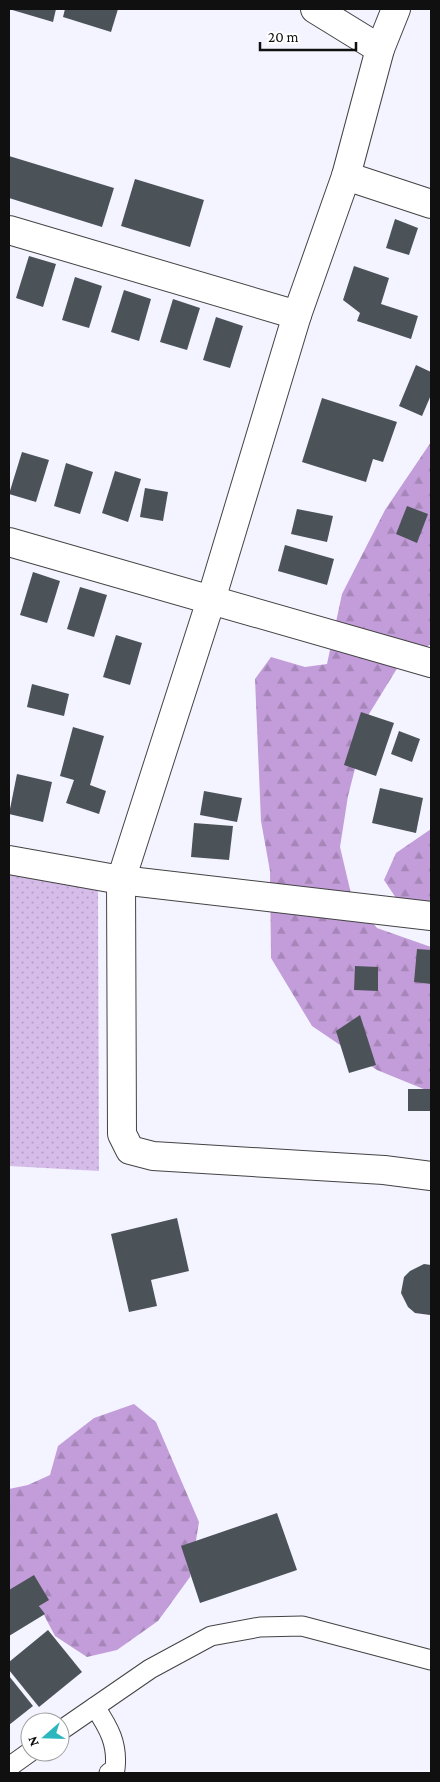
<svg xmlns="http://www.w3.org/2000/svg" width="440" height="1782" font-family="'Crimson Pro',serif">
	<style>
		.grass { fill: url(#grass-dots) }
		.forest { fill: url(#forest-firs) }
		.building { fill: #4c5358 }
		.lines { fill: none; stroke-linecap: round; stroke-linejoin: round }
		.service-casing { stroke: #434343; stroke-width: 21 }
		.minor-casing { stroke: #434343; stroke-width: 30 }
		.service { stroke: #fff; stroke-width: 19 }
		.minor { stroke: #fff; stroke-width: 28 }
	</style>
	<defs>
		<pattern id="grass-dots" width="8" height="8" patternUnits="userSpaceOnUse" patternTransform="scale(1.25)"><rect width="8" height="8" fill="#d6bde9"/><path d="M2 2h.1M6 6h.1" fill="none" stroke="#b7a1c7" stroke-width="1.8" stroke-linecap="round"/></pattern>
		<pattern id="forest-firs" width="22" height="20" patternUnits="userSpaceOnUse" patternTransform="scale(1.25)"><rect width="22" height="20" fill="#c39dd9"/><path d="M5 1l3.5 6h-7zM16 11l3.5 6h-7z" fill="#a686b9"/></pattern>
	</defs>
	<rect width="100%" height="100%" fill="#f3f4ff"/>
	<polygon class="grass" points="9,872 98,884 99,1171 9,1166"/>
	<g class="forest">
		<polygon points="431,442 431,644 401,662 369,714 348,796 340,847 352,898 377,928 431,947 431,1092 377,1070 312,1026 271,958 270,871 261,821 255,679 271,657 305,667 327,664 342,594 385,510"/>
		<polygon points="431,829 431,917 402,907 384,880 396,853"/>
		<polygon points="134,1404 156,1422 199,1522 190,1577 158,1621 117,1650 87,1657 55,1636 33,1594 9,1609 9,1489 28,1485 50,1475 58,1446 94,1418"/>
	</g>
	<g class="building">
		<polygon points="9,9 56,9 53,22"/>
		<polygon points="65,9 118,9 111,32 63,17"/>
		<polygon points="9,156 114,188 102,227 9,198"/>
		<polygon points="135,179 204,200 190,247 121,226"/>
		<polygon points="395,219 418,228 409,255 386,248"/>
		<polygon points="29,256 56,264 43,307 16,298"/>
		<polygon points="354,266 389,278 381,304 418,316 411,339 357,321 360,313 343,300"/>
		<polygon points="75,277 102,286 89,328 62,320"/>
		<polygon points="124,290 151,299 139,341 111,332"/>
		<polygon points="173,299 200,308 187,350 160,342"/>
		<polygon points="216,317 243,326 230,368 203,360"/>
		<polygon points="416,365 431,372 431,395 422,416 399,406"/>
		<polygon points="322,398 397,422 383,462 373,459 366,482 302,462"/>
		<polygon points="22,452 49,460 36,502 9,494"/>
		<polygon points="66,463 93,472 80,514 54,506"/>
		<polygon points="115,471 141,479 128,522 102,513"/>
		<polygon points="145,488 168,492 163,521 140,517"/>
		<polygon points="407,506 428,514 417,543 396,534"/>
		<polygon points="297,509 333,516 327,542 291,534"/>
		<polygon points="285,545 334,559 327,585 278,571"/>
		<polygon points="33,572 60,581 47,623 20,615"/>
		<polygon points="80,587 107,595 94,637 67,629"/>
		<polygon points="116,635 142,643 130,685 103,677"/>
		<polygon points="32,684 69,694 64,716 27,707"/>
		<polygon points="361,712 394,723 376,776 344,765"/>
		<polygon points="73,727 104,736 90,785 106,791 99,814 66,803 74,780 60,776"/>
		<polygon points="399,731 420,739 412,762 391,754"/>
		<polygon points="17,774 52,782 43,822 9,814"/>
		<polygon points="380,788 423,798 416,833 372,823"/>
		<polygon points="204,791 242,798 237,822 200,815"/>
		<polygon points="194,823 233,826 229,860 191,857"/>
		<polygon points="417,949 431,950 431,984 414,982"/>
		<polygon points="355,966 378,967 378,991 354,990"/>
		<polygon points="360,1015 376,1065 349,1073 336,1031"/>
		<rect x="408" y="1089" width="23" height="22"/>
		<polygon points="177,1218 189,1271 151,1280 157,1306 129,1312 111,1234"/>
		<polygon points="424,1264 431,1265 430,1315 415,1313 408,1307 401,1293 404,1277 410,1271"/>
		<polygon points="277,1513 297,1570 200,1603 181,1546"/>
		<polygon points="34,1575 49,1600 39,1606 45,1614 9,1636 9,1590"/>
		<polygon points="48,1630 82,1672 39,1707 9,1670 9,1662"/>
		<polygon points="9,1676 33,1706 9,1725"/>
	</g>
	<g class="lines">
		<defs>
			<g id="service">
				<path d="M 95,1707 C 109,1728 118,1744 115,1769 L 109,1773"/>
				<polyline points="60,1731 150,1669 211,1636 260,1627 302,1626 431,1660"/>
				<polyline points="9,1767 30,1752"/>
			</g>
			<g id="minor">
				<polyline points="315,9 380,49"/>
				<polyline points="396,9 380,49 346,176 297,315 211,600 121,880 122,1134 130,1150 153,1156 384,1170 431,1176"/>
				<polyline points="346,176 431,204"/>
				<polyline points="9,230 297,315"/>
				<polyline points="9,542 431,663"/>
				<polyline points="9,860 121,880 431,916"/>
			</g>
		</defs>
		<use href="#service" class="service-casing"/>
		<use href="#minor" class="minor-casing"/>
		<use href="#service" class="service"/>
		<use href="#minor" class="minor"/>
	</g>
	<rect width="440" height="1782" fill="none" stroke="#101010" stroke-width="20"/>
	<g transform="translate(45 1737) rotate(250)"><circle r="24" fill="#ffffff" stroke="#9f9f9f"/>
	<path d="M0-4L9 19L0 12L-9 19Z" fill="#2bb7bd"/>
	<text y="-8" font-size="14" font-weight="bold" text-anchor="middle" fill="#101010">N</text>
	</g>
	<path d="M260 42v8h96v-8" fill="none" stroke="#101010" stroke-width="2.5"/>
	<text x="268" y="42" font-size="15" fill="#101010" stroke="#ffffff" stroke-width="4" paint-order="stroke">20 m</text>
</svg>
